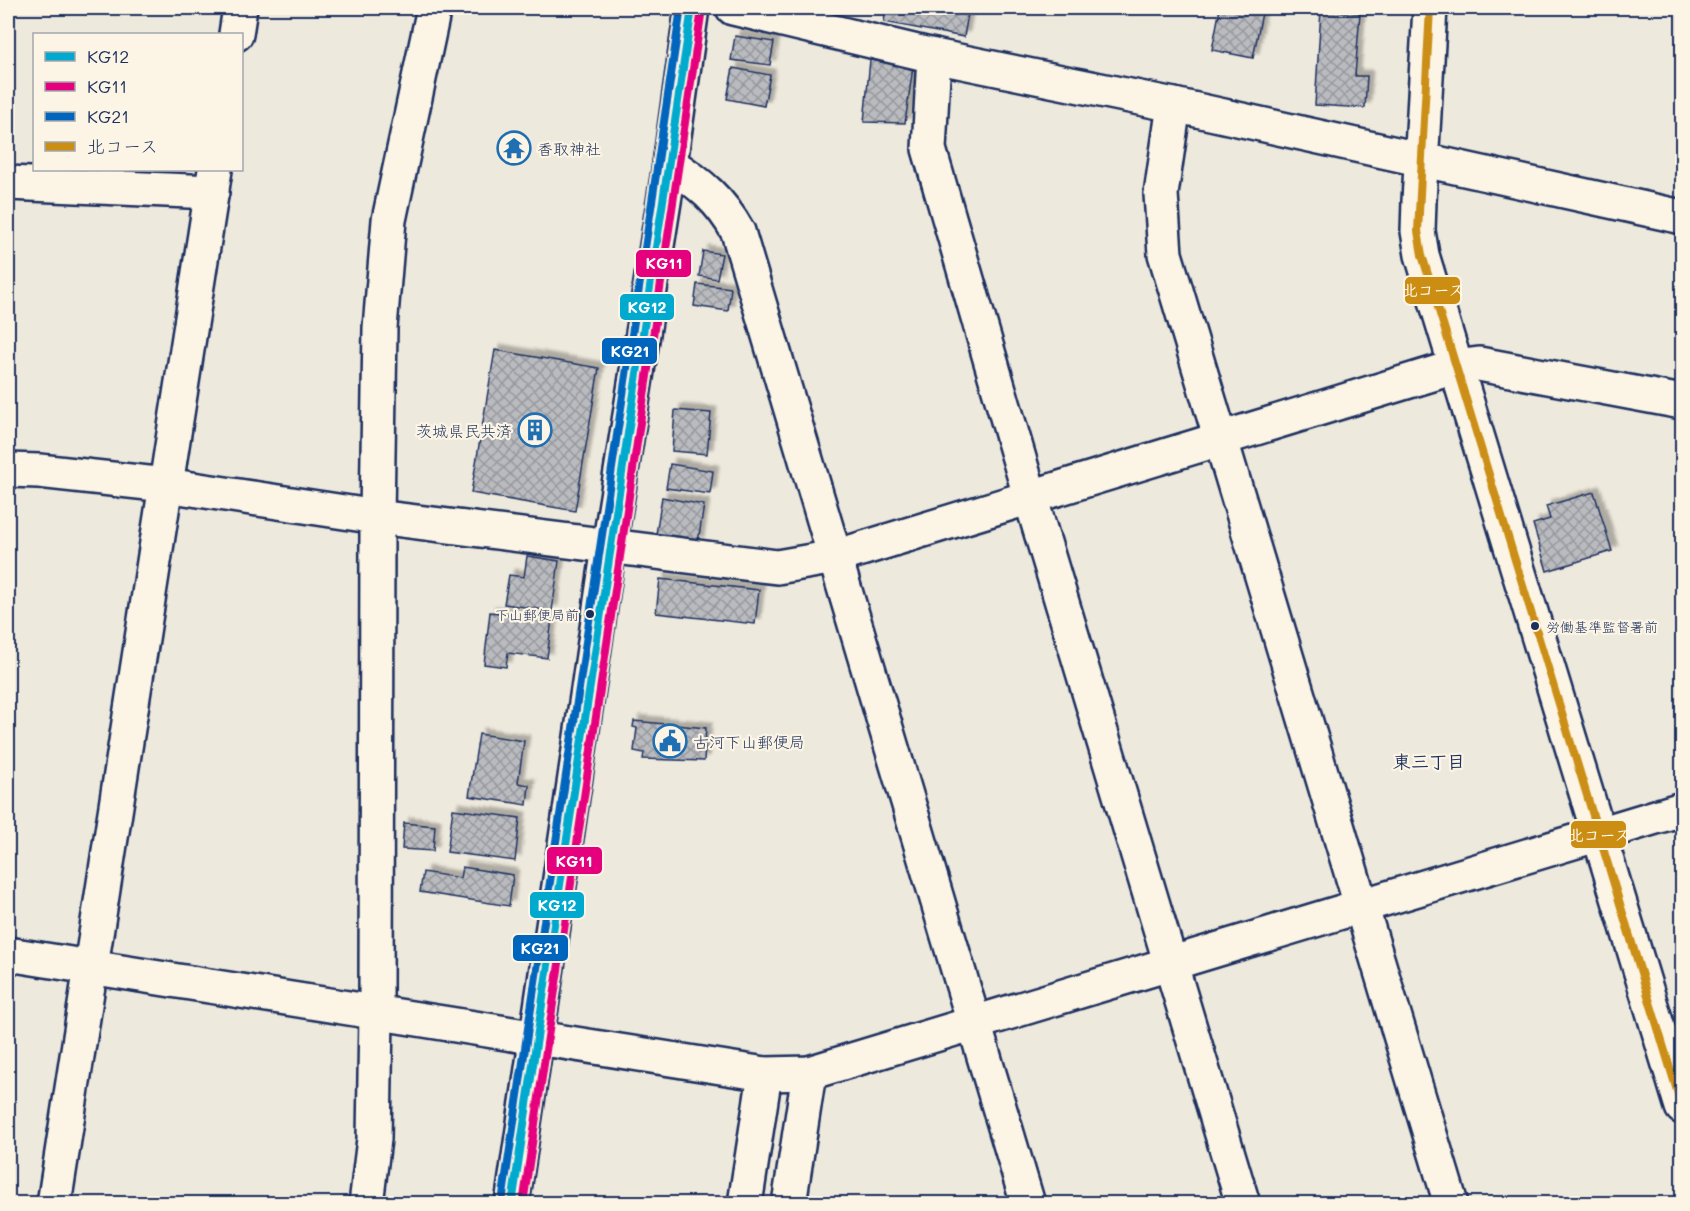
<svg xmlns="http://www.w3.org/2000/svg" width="1690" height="1211" font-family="Mali,'Klee One',sans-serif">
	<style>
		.building { fill: url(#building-cross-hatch); stroke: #1b2f5e; stroke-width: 1.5; filter: url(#shadow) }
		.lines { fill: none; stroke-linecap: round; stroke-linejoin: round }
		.street-casing { stroke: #1b2f5e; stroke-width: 38 }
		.secondary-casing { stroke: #1b2f5e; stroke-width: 38 }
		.street { stroke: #fcf5e5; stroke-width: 33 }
		.secondary { stroke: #fcf5e5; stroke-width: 33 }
		.bus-1-casing { stroke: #fcf5e5; stroke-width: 12 }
		.bus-2-casing { stroke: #fcf5e5; stroke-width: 12 }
		.bus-3-casing { stroke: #fcf5e5; stroke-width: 12 }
		.bus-4-casing { stroke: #fcf5e5; stroke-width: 12 }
		.bus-1 { stroke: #00a9ce; stroke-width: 8 }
		.bus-2 { stroke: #e5007d; stroke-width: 8 }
		.bus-3 { stroke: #0065bd; stroke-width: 8 }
		.bus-4 { stroke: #cb8e13; stroke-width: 8 }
		.bus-dot { fill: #1b2f5e; stroke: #fcf5e5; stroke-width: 2 }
		.labels { text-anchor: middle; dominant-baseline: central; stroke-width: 4.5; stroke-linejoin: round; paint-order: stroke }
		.bus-label { font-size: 14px; fill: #1b2f5e; stroke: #fcf5e5; text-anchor: end }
		.poi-label { font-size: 16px; fill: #1b2f5e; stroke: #fcf5e5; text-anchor: start }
		.neighbourhood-label { font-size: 18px; font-weight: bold; fill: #1b2f5e; stroke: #fcf5e5 }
		.line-badge { stroke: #fcf5e5; stroke-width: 2 }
		.badge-label { font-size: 16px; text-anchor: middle; font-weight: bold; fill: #fff }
	</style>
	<defs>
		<pattern id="building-cross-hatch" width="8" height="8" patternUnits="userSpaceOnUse" patternTransform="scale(1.5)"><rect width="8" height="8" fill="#babbbe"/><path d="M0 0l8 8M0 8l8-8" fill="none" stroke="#96989e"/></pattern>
		<filter id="shadow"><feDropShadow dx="5.5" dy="-5.5" stdDeviation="1.5" flood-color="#0004"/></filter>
	</defs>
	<rect width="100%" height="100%" fill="#eee9dd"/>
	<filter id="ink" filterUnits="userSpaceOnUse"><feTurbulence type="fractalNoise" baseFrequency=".0167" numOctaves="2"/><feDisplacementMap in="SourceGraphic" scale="12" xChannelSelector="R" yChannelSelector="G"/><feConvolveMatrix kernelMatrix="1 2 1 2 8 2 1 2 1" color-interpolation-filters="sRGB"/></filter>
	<g filter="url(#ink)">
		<g class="building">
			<polygon points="886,8 969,8 964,37 884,22"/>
			<polygon points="1220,8 1263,8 1253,58 1212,50"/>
			<polygon points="1321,10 1360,13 1355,76 1367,76 1365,108 1315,105"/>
			<polygon points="735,36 774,42 770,65 731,60"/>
			<polygon points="870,60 913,67 905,123 864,122"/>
			<polygon points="733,68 770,75 764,106 727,99"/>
			<polygon points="703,251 722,254 717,279 699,276"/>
			<polygon points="697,284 731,288 728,311 694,306"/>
			<polygon points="495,350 599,368 575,511 471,493"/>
			<polygon points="675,410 711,413 707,454 672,451"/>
			<polygon points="670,464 713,471 710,494 666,488"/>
			<polygon points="1594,492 1612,551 1547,571 1533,524 1550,519 1546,506"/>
			<polygon points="662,497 704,505 698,542 656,534"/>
			<polygon points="527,556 559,561 552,611 504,604 509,575 524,577"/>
			<polygon points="660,579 759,590 755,624 656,613"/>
			<polygon points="490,612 552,619 547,658 508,653 506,667 484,664"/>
			<polygon points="634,721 706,728 704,761 643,759 644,753 634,751 637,728 633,727"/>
			<polygon points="479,734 524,741 518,783 529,785 527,805 469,796"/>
			<polygon points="453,809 520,818 515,861 447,852"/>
			<polygon points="404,823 435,826 433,851 402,849"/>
			<polygon points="462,867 513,875 509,906 420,892 423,872 460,878"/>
		</g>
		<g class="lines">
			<defs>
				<g id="street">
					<polyline points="733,8 934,56 1174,105 1682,217"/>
					<polyline points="1430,8 1419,201 1418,231 1422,255 1682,1107"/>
					<polyline points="236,34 240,8"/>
					<polyline points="934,56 929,149 1030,496 1243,1204"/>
					<polyline points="1174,105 1161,194 1165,254 1451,1204"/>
					<path d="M 670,164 C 700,183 721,201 738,232 L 1028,1204"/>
					<polyline points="8,183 212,192"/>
					<polyline points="8,470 39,471 166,485 377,517 777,567 835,557 1455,367 1479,364 1682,402"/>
					<polyline points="8,954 765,1074 809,1073 1682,809"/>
					<polyline points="54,1204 215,170"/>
					<polyline points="366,1204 374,1139 376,1013 377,517 380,328 389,220 434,8"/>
					<polyline points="745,1204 765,1074"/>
					<polyline points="789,1204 809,1073"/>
				</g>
				<polyline id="secondary" points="512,1204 609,547 670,164 692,8"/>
			</defs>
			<use href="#street" class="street-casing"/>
			<use href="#secondary" class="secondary-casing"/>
			<use href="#street" class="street"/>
			<use href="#secondary" class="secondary"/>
			<defs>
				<polyline id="bus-1" points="512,1204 692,8"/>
				<polyline id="bus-2" points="523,1204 702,9"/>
				<polyline id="bus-3" points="502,1202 681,8"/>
				<polyline id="bus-4" points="1430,8 1418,231 1422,255 1682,1107"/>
			</defs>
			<use href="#bus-1" class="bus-1-casing"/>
			<use href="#bus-2" class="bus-2-casing"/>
			<use href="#bus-3" class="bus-3-casing"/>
			<use href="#bus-4" class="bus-4-casing"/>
			<use href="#bus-1" class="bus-1"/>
			<use href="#bus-2" class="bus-2"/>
			<use href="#bus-3" class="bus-3"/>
			<use href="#bus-4" class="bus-4"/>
		</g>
	</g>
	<defs>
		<symbol id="temple-ring" viewBox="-11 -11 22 22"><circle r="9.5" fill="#fcf5e5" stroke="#1f6fb2" stroke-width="1.5"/><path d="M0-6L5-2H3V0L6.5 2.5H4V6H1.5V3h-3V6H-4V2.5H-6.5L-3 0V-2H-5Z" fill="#1f6fb2"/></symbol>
		<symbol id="building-ring" viewBox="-11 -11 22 22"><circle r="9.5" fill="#fcf5e5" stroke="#1f6fb2" stroke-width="1.5"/><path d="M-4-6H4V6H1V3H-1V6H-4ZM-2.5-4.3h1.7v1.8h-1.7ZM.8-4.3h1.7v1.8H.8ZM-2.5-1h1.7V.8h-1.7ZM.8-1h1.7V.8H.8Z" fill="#1f6fb2"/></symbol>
		<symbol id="civic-ring" viewBox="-11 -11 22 22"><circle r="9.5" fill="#fcf5e5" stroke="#1f6fb2" stroke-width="1.5"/><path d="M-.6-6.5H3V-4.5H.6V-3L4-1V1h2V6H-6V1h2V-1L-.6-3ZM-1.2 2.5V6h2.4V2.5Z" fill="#1f6fb2"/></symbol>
	</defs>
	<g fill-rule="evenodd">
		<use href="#temple-ring" x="495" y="129" width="38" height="38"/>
		<use href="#building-ring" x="516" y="411" width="38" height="38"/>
		<use href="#civic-ring" x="651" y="722" width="38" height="38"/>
	</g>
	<g class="bus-dot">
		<circle cx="590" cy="614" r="5"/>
		<circle cx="1535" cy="626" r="5"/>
	</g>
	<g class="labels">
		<g class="bus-label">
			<text x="579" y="614">下山郵便局前</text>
			<text x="1546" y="626" text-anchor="start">労働基準監督署前</text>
		</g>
		<g class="poi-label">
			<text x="537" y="148">香取神社</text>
			<text x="512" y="430" text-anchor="end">茨城県民共済</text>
			<text x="693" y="741">古河下山郵便局</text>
		</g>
		<g class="neighbourhood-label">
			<text x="1429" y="761">東三丁目</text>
		</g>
	</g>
	<g class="line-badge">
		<rect x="635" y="249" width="57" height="29" rx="6" fill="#e5007d"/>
		<rect x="1404" y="276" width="57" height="29" rx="6" fill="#cb8e13"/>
		<rect x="619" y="293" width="56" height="28" rx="6" fill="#00a9ce"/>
		<rect x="601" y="337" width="57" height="28" rx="6" fill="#0065bd"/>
		<rect x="1570" y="820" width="57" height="29" rx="6" fill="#cb8e13"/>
		<rect x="546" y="846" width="57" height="29" rx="6" fill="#e5007d"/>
		<rect x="529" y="891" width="56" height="28" rx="6" fill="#00a9ce"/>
		<rect x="512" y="934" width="57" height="28" rx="6" fill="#0065bd"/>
	</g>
	<g class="badge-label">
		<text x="664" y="269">KG11</text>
		<text x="1433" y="296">北コース</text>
		<text x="647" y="313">KG12</text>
		<text x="630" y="357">KG21</text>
		<text x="1599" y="841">北コース</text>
		<text x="574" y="867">KG11</text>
		<text x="557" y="911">KG12</text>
		<text x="540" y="954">KG21</text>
	</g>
	<rect width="1690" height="1211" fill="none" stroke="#fcf5e5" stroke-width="30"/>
	<rect x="15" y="15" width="1660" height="1181" fill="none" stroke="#1b2f5e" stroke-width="2" filter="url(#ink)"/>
	<rect x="33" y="33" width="210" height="138" fill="#fcf5e5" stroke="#a2a6af" stroke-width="1.5"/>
	<rect x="45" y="52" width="30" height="9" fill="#00a9ce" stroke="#a2a6af" stroke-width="1.5"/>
	<text x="87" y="63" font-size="18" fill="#1b2f5e">KG12</text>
	<rect x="45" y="82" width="30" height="9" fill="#e5007d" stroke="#a2a6af" stroke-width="1.5"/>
	<text x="87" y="93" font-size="18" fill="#1b2f5e">KG11</text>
	<rect x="45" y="112" width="30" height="9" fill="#0065bd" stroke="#a2a6af" stroke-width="1.5"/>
	<text x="87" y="123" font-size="18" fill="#1b2f5e">KG21</text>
	<rect x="45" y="142" width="30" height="9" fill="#cb8e13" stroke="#a2a6af" stroke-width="1.5"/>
	<text x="87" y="153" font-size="18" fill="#1b2f5e">北コース</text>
</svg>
